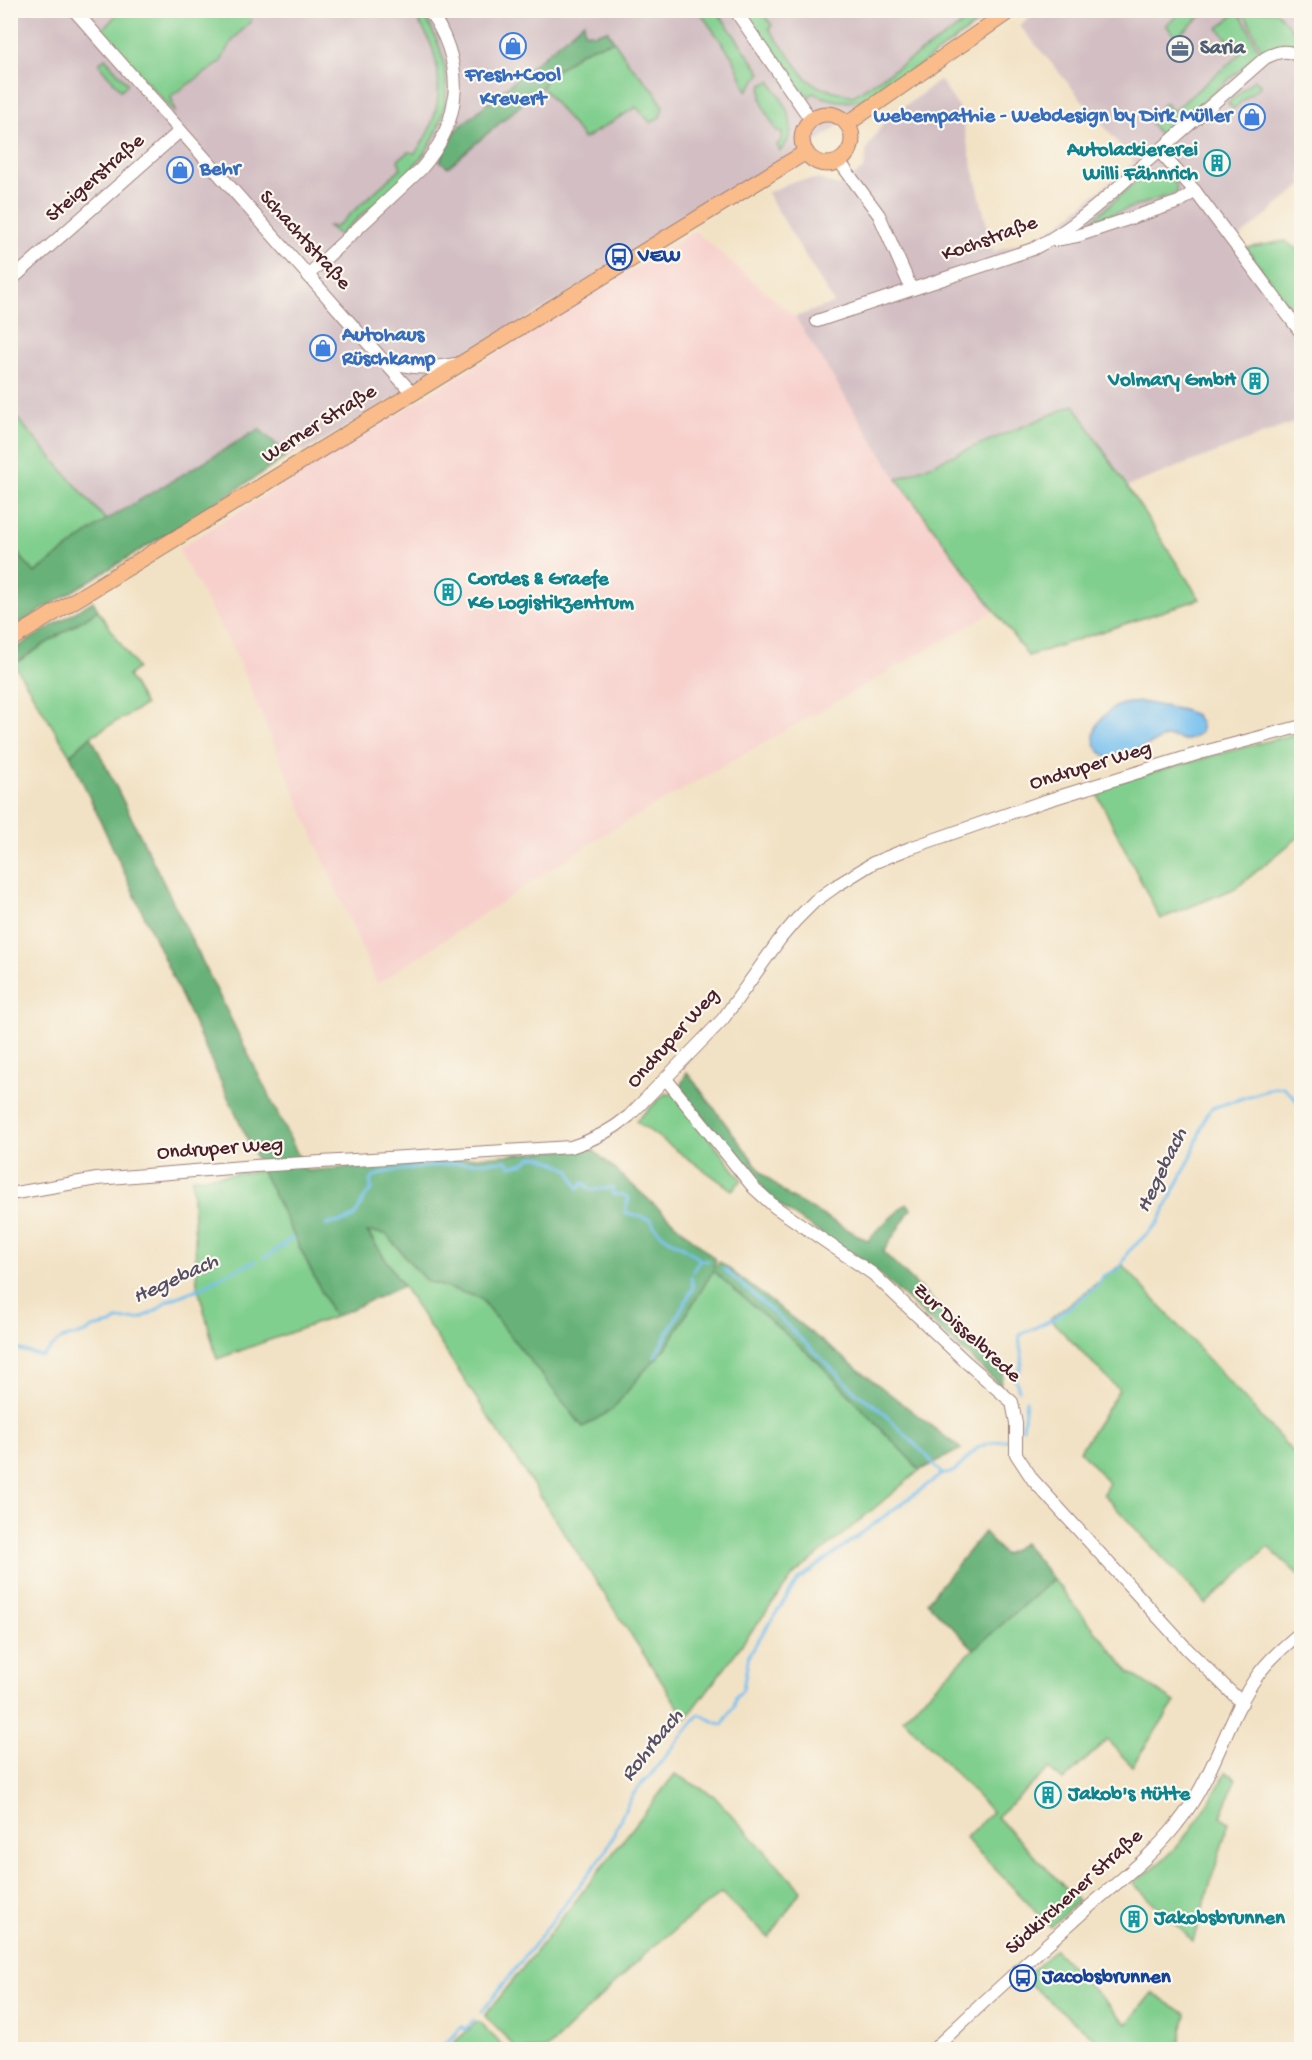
<svg xmlns="http://www.w3.org/2000/svg" width="1312" height="2060" font-family="'Gochi Hand',sans-serif">
	<style>
		.built { fill: #f7d0cc }
		.industrial { fill: #d2bec3 }
		.green { fill: #81cf8e; stroke: #66775c; stroke-width: 1.5 }
		.forest { fill: #68b279; stroke: #596852; stroke-width: 1.5 }
		.water { fill: #76c0ef; stroke: #60708d; stroke-width: 1.5 }
		.lines { fill: none; stroke-linecap: round; stroke-linejoin: round }
		.stream { stroke: #76c0ef; stroke-width: 3 }
		.minor-casing { stroke: #9e8078; stroke-width: 14 }
		.major-casing { stroke: #9e8078; stroke-width: 17 }
		.minor { stroke: #fff; stroke-width: 12 }
		.major { stroke: #f9bc8a; stroke-width: 15 }
		.labels { text-anchor: middle; dominant-baseline: central; stroke-width: 4.5; stroke-linejoin: round; paint-order: stroke }
		.service-label { font-size: 21px; font-weight: bold; fill: #4e5e75; stroke: #fbf7ec; text-anchor: start }
		.shop-label { font-size: 21px; font-weight: bold; fill: #366cbe; stroke: #fbf7ec; text-anchor: start }
		.culture-label { font-size: 21px; font-weight: bold; fill: #0d838f; stroke: #fbf7ec; text-anchor: start }
		.street-label { font-size: 21px; fill: #4a1f2b; stroke: #fbf7ec }
		.transit-label { font-size: 21px; font-weight: bold; fill: #164399; stroke: #fbf7ec; text-anchor: start }
		.water-label { font-size: 22px; font-style: italic; fill: #574f66; stroke: #fbf7ec }
	</style>
	<rect width="100%" height="100%" fill="#fbf7ec"/>
	<filter id="ink" filterUnits="userSpaceOnUse"><feTurbulence type="fractalNoise" baseFrequency=".0167" numOctaves="2"/><feDisplacementMap in="SourceGraphic" scale="12" xChannelSelector="R" yChannelSelector="G"/><feConvolveMatrix kernelMatrix="1 2 1 2 8 2 1 2 1" color-interpolation-filters="sRGB"/></filter>
	<filter id="wash" filterUnits="userSpaceOnUse"><feTurbulence type="fractalNoise" baseFrequency=".008" numOctaves="4" result="noise"/><feDisplacementMap in="SourceGraphic" scale="24" xChannelSelector="R" yChannelSelector="G"/><feGaussianBlur stdDeviation="1.35" result="paint"/><feColorMatrix in="noise" values="0 0 0 0 0 0 0 0 0 0 0 0 0 0 0 0 0 1.4 0 .05"/><feComposite in="paint" operator="in"/></filter>
	<g filter="url(#wash)">
		<rect width="100%" height="100%" fill="#f2e2c5"/>
		<polygon class="built" points="695,231 795,317 897,479 994,611 598,838 377,984 235,653 178,549"/>
		<g class="industrial">
			<polygon points="10,11 999,11 847,118 803,153 304,452 301,449 285,458 278,446 259,430 106,520 11,410"/>
			<polygon points="1038,11 1301,11 1301,186 1239,238 1301,323 1301,420 1128,486 1074,405 897,479 795,317 834,303 767,193 794,181 818,179 838,186 864,169 867,148 884,122 940,80 959,108 993,252 1040,236 1061,223 1134,162 1020,26"/>
		</g>
		<g class="green">
			<path d="M 121,11 L 250,11 L 251,21 L 233,40 L 220,63 L 171,96 L 175,113 L 100,30 C 109,25 113,17 121,11 Z"/>
			<path d="M 410,11 L 420,11 L 422,13 C 452,57 456,110 423,155 C 402,183 365,211 339,235 L 328,226 L 336,227 L 401,168 L 398,160 L 408,152 L 415,153 C 448,111 446,51 410,11 Z"/>
			<polygon points="699,11 717,11 761,73 747,91 733,58"/>
			<path d="M 743,11 L 761,11 L 772,25 L 769,29 L 806,78 L 819,87 L 853,96 L 946,36 L 980,11 L 994,11 L 908,74 L 903,75 C 866,97 856,112 813,93 L 809,97 L 797,86 Z"/>
			<polygon points="1183,11 1207,11 1176,37 1166,25"/>
			<path d="M 1242,11 L 1276,11 L 1301,40 L 1301,49 C 1288,37 1276,44 1263,52 C 1254,38 1252,23 1242,11 Z"/>
			<path d="M 1237,12 C 1249,23 1251,39 1260,53 L 1161,137 L 1150,122 L 1154,114 L 1161,122 L 1167,116 L 1160,108 L 1165,103 L 1173,111 L 1240,54 L 1218,28 Z"/>
			<polygon points="614,41 628,62 655,92 663,107 660,117 651,123 636,107 584,139 542,87 549,74 562,67 578,54 590,48"/>
			<polygon points="105,58 128,84 121,90 100,66 100,62"/>
			<polygon points="1255,79 1261,86 1233,109 1228,103"/>
			<path d="M 770,81 C 784,102 803,128 780,151 L 777,145 L 782,139 L 782,133 L 777,131 C 769,117 757,102 762,85 Z"/>
			<path d="M 1156,171 C 1166,175 1180,180 1176,193 L 1091,221 L 1146,173 Z"/>
			<polygon points="1285,241 1301,252 1301,323 1246,248"/>
			<polygon points="1074,405 1200,599 1028,656 897,479"/>
			<polygon points="10,410 106,520 34,573 11,546"/>
			<polygon points="98,610 137,668 128,676 145,705 91,736 70,755 14,664"/>
			<polygon points="1301,732 1301,835 1236,888 1160,919 1094,788"/>
			<polygon points="665,1094 675,1094 742,1180 732,1190 636,1121"/>
			<polygon points="262,1171 334,1317 217,1359 197,1284 192,1178"/>
			<polygon points="367,1231 386,1234 426,1281 480,1297 583,1427 644,1371 666,1348 713,1270 819,1363 920,1470 794,1575 686,1719"/>
			<polygon points="1122,1264 1301,1461 1301,1577 1268,1547 1206,1604 1103,1494 1109,1483 1080,1451 1119,1390 1050,1319"/>
			<polygon points="1053,1579 1130,1673 1175,1702 1132,1766 1107,1740 1063,1781 1049,1769 997,1817 1078,1901 1051,1927 965,1838 992,1812 903,1718 974,1649"/>
			<path d="M 1226,1772 L 1236,1778 L 1221,1817 L 1229,1822 L 1193,1941 L 1133,1883 C 1178,1853 1201,1820 1226,1772 Z"/>
			<polygon points="675,1774 713,1795 801,1890 769,1938 721,1893 649,1950 547,2049 517,2049 485,2016"/>
			<polygon points="1055,1950 1127,2024 1152,1993 1186,2014 1178,2049 1107,2049 1026,1981 1025,1977"/>
			<polygon points="478,2021 506,2049 447,2049"/>
		</g>
		<g class="forest">
			<polygon points="584,22 584,32 595,34 607,30 614,41 590,48 578,54 562,67 549,74 542,87 448,167 440,161 456,130"/>
			<polygon points="259,429 278,446 285,458 196,516 19,624 11,613 11,546 35,573 106,520"/>
			<polygon points="93,601 98,610 14,664 11,651"/>
			<polygon points="91,736 306,1171 591,1148 716,1260 713,1268 720,1262 961,1449 920,1470 819,1363 713,1271 666,1348 644,1371 612,1410 583,1427 480,1298 426,1281 386,1234 367,1232 403,1286 334,1317 262,1171 70,755"/>
			<polygon points="687,1072 763,1174 790,1197 868,1241 876,1231 907,1203 911,1209 883,1252 1004,1370 1000,1385 876,1271 780,1206 756,1185 680,1087"/>
			<polygon points="984,1532 1004,1555 1024,1543 1053,1579 974,1649 927,1602"/>
		</g>
		<path class="water" d="M 1141,702 L 1183,710 L 1196,715 L 1201,725 L 1201,732 C 1182,748 1183,735 1166,737 C 1162,737 1160,740 1157,741 C 1141,748 1124,758 1108,758 C 1105,755 1100,752 1097,748 C 1087,729 1106,710 1122,704 C 1128,703 1135,703 1141,702 Z"/>
		<g class="lines">
			<g class="stream">
				<path d="M 326,1225 C 334,1222 346,1223 353,1217 C 362,1209 361,1197 372,1190 L 370,1182 L 374,1177 L 385,1172 L 457,1163 L 507,1161 L 511,1166 L 525,1163 L 531,1157 L 541,1157 L 560,1165 L 570,1171 L 578,1188 L 584,1183 L 591,1190 L 612,1188 L 613,1195 L 622,1194 L 629,1198 L 625,1212 L 651,1220 C 659,1240 686,1244 700,1260 L 708,1261"/>
				<polyline points="264,1258 270,1255 292,1238"/>
				<path d="M 724,1269 L 773,1312 L 859,1395 L 877,1407 L 926,1455 L 942,1474 C 958,1476 967,1455 979,1447 C 987,1442 1002,1441 1012,1439"/>
				<polyline points="693,1271 700,1260"/>
				<polyline points="10,1347 42,1356 60,1340 68,1337 86,1333 92,1328 111,1324 117,1320 139,1319 157,1310 167,1301 203,1287 224,1275 256,1261"/>
				<polyline points="655,1356 693,1288 691,1277"/>
				<path d="M 1019,1390 L 1015,1378 C 1030,1353 1017,1356 1020,1335 L 1055,1318 L 1097,1286 L 1103,1276 L 1119,1269 L 1128,1252 L 1158,1223 L 1191,1157 L 1206,1115 L 1212,1108 L 1274,1088 L 1283,1087 L 1293,1096 L 1302,1109"/>
				<polyline points="1023,1428 1026,1400"/>
				<path d="M 482,2012 L 604,1854 C 618,1830 627,1793 649,1777 L 699,1714 L 722,1725 L 734,1706 L 736,1697 L 743,1689 L 749,1654 L 798,1580 L 942,1474"/>
				<polyline points="437,2050 455,2035 461,2027 466,2029 474,2020"/>
			</g>
		</g>
	</g>
	<g filter="url(#ink)">
		<g class="lines">
			<defs>
				<g id="minor">
					<polyline points="74,10 412,393"/>
					<polyline points="735,10 811,120"/>
					<path d="M 1302,59 C 1289,48 1279,51 1265,58 L 1159,151 L 1195,191 L 1302,334"/>
					<polyline points="839,161 879,215 911,288"/>
					<polyline points="1055,240 1077,236 1179,202 1195,191"/>
					<path d="M 308,275 L 421,169 C 463,121 466,63 429,10"/>
					<polyline points="10,281 180,131"/>
					<path d="M 817,321 L 1033,249 C 1081,225 1119,185 1159,151"/>
					<path d="M 387,362 C 415,369 427,369 456,364"/>
					<polyline points="666,1079 754,1188 775,1207 873,1274 966,1362 1012,1402 1016,1423 1016,1454 1033,1480 1187,1649 1242,1703"/>
					<path d="M 10,1194 L 97,1179 L 255,1166 L 571,1147 C 594,1140 611,1131 629,1116 L 723,1019 L 780,939 L 796,920 L 815,901 L 836,886 L 873,863 L 910,848 L 1042,802 L 1200,753 L 1302,726"/>
					<path d="M 933,2050 C 982,2003 1031,1958 1081,1914 C 1113,1885 1150,1859 1177,1824 C 1214,1779 1225,1722 1257,1676 C 1269,1659 1286,1645 1302,1631"/>
				</g>
				<g id="major">
					<circle cx="827" cy="139" r="25"/>
					<polyline points="847,124 1011,10"/>
					<polyline points="10,640 806,152"/>
				</g>
			</defs>
			<use href="#minor" class="minor-casing"/>
			<use href="#major" class="major-casing"/>
			<use href="#minor" class="minor"/>
			<use href="#major" class="major"/>
		</g>
	</g>
	<defs>
		<symbol id="shop-ring" viewBox="-11 -11 22 22"><circle r="9.5" fill="#fbf7ec" stroke="#3f7fe0" stroke-width="1.5"/><path d="M-5-2.5h2.3a2.7 3.5 0 0 1 5.4 0H5L5.5 6h-11ZM-1.5-2.5h3a1.5 2.3 0 0 0-3 0Z" fill="#3f7fe0"/></symbol>
		<symbol id="office-ring" viewBox="-11 -11 22 22"><circle r="9.5" fill="#fbf7ec" stroke="#5c6f8a" stroke-width="1.5"/><path d="M-6-3h4V-5.5h4V-3h4V5H-6ZM-1-4.5V-3h2v-1.5ZM-6 0V1H6V0Z" fill="#5c6f8a"/></symbol>
		<symbol id="building-ring" viewBox="-11 -11 22 22"><circle r="9.5" fill="#fbf7ec" stroke="#0f9aa8" stroke-width="1.5"/><path d="M-4-6H4V6H1V3H-1V6H-4ZM-2.5-4.3h1.7v1.8h-1.7ZM.8-4.3h1.7v1.8H.8ZM-2.5-1h1.7V.8h-1.7ZM.8-1h1.7V.8H.8Z" fill="#0f9aa8"/></symbol>
		<symbol id="bus-ring" viewBox="-11 -11 22 22"><circle r="9.5" fill="#fbf7ec" stroke="#1a4fb4" stroke-width="1.5"/><path d="M-5-6H5V4H4V6H2V4H-2V6H-4V4H-5ZM-3.5-4V0h7V-4ZM-3.5 1.2v1.5H-2V1.2ZM2 1.2v1.5H3.5V1.2Z" fill="#1a4fb4"/></symbol>
	</defs>
	<g fill-rule="evenodd">
		<use href="#shop-ring" x="498" y="31" width="30" height="30"/>
		<use href="#office-ring" x="1165" y="34" width="30" height="30"/>
		<use href="#shop-ring" x="1237" y="102" width="30" height="30"/>
		<use href="#building-ring" x="1202" y="148" width="30" height="30"/>
		<use href="#shop-ring" x="165" y="155" width="30" height="30"/>
		<use href="#bus-ring" x="604" y="242" width="30" height="30"/>
		<use href="#shop-ring" x="308" y="333" width="30" height="30"/>
		<use href="#building-ring" x="1240" y="366" width="30" height="30"/>
		<use href="#building-ring" x="433" y="577" width="30" height="30"/>
		<use href="#building-ring" x="1033" y="1780" width="30" height="30"/>
		<use href="#building-ring" x="1119" y="1904" width="30" height="30"/>
		<use href="#bus-ring" x="1008" y="1963" width="30" height="30"/>
	</g>
	<g class="labels">
		<g class="service-label">
			<text x="1200" y="49">Saria</text>
		</g>
		<g class="shop-label">
			<text x="513" y="76" text-anchor="middle">Fresh+Cool<tspan x="513" dy="24">Krevert</tspan></text>
			<text x="1232" y="117" text-anchor="end">webempathie - Webdesign by Dirk Müller</text>
			<text x="200" y="170">Behr</text>
			<text x="342" y="336">Autohaus<tspan x="342" dy="24">Rüschkamp</tspan></text>
		</g>
		<g class="culture-label">
			<text x="1198" y="151" text-anchor="end">Autolackiererei<tspan x="1198" dy="24">Willi Fähnrich</tspan></text>
			<text x="1236" y="381" text-anchor="end">Volmary GmbH</text>
			<text x="468" y="580">Cordes &amp; Graefe<tspan x="468" dy="24">KG Logistikzentrum</tspan></text>
			<text x="1068" y="1795">Jakob's Hütte</text>
			<text x="1154" y="1919">Jakobsbrunnen</text>
		</g>
		<g class="street-label">
			<text transform="translate(96 179) rotate(-41)">Steigerstraße</text>
			<text transform="translate(990 240) rotate(-20)">Kochstraße</text>
			<text transform="translate(304 241) rotate(48)">Schachtstraße</text>
			<text transform="translate(320 425) rotate(-32)">Werner Straße</text>
			<text transform="translate(1091 767) rotate(-17)">Ondruper Weg</text>
			<text transform="translate(674 1039) rotate(-48)">Ondruper Weg</text>
			<text transform="translate(220 1150) rotate(-4)">Ondruper Weg</text>
			<text transform="translate(966 1334) rotate(42)">Zur Disselbrede</text>
			<text transform="translate(1075 1893) rotate(-42)">Südkirchener Straße</text>
		</g>
		<g class="transit-label">
			<text x="638" y="257">VEW</text>
			<text x="1042" y="1978">Jacobsbrunnen</text>
		</g>
		<g class="water-label">
			<text transform="translate(1163 1171) rotate(-64)">Hegebach</text>
			<text transform="translate(176 1280) rotate(-25)">Hegebach</text>
			<text transform="translate(653 1746) rotate(-51)">Rohrbach</text>
		</g>
	</g>
	<rect width="1312" height="2060" fill="none" stroke="#fbf7ec" stroke-width="36"/>
</svg>
